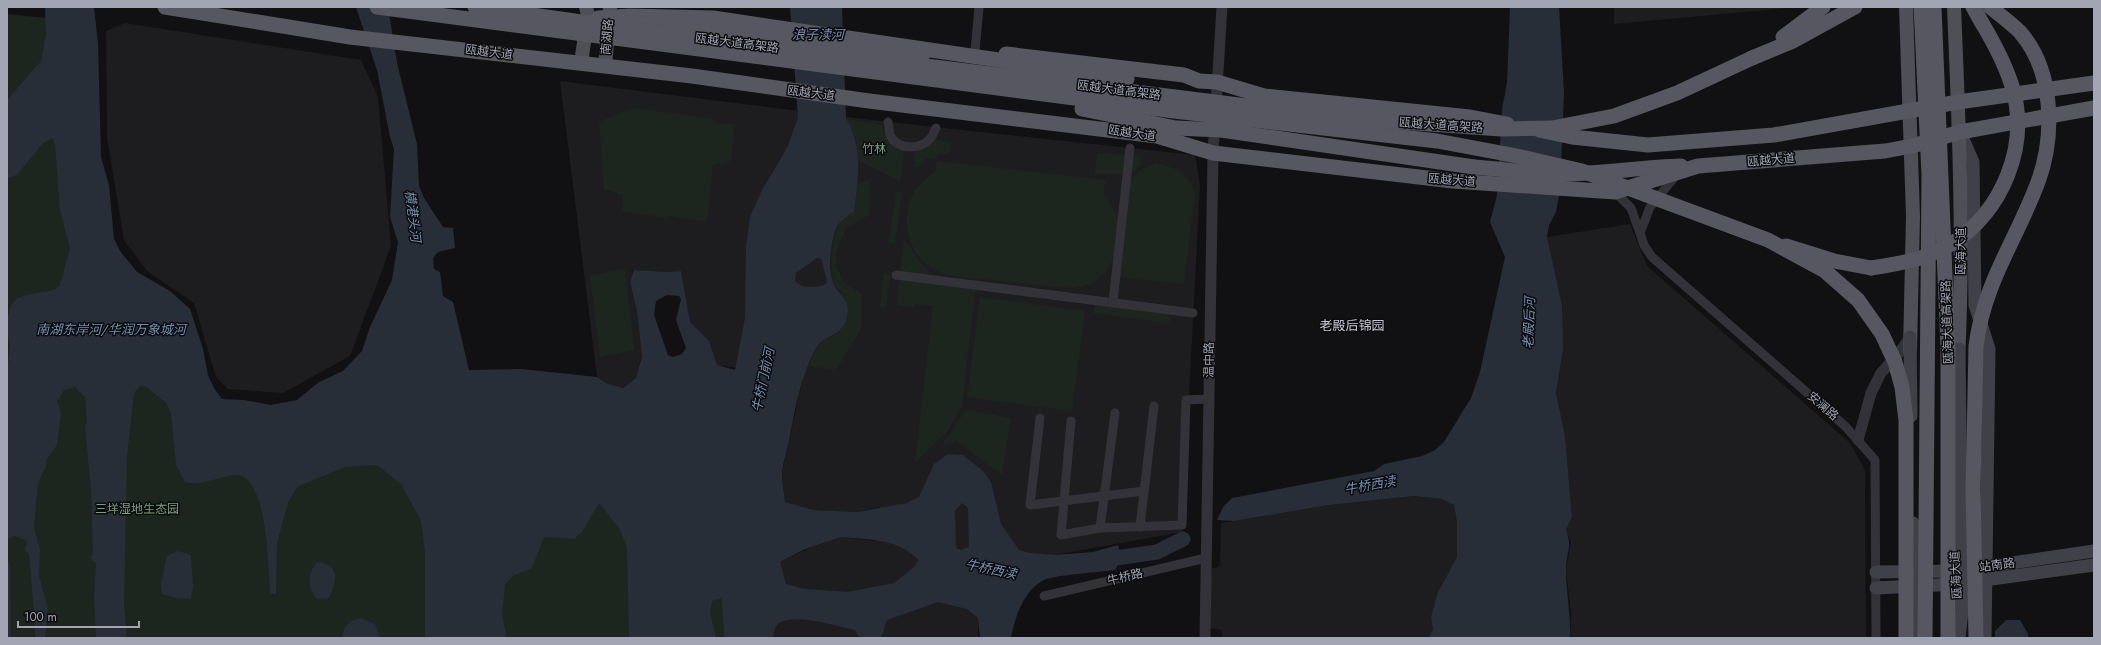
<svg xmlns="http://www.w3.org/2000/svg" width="2101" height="645" font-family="Jost,'Noto Sans SC',sans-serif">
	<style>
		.built { fill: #1d1d20 }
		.green { fill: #1d251f }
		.water { fill: #272e37; fill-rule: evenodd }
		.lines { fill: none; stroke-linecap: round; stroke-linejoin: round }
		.river { stroke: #272e37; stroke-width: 15 }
		.minor { stroke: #323238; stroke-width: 9 }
		.tertiary { stroke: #323238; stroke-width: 11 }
		.secondary { stroke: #404148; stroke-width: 13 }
		.primary { stroke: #4e4f57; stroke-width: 14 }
		.trunk { stroke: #565760; stroke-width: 15 }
		.secondary-bridge { stroke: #404148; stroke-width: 13 }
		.trunk-bridge { stroke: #565760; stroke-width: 15 }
		.labels { text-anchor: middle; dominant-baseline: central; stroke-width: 3; stroke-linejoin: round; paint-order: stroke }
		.street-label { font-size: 12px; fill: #a2a5b4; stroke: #0c0c0e }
		.park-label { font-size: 12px; fill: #77a07f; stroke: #0c0c0e }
		.water-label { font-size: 13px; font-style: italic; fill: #768fb1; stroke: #0c0c0e }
		.neighbourhood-label { font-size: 13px; fill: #c3c5d0; stroke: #0c0c0e }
	</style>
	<rect width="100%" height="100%" fill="#111113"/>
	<g class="built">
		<polygon points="1614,7 1800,7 1614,24"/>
		<polygon points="125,23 361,60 378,97 391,246 350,356 283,393 228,389 216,377 194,303 147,271 124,240 107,137 106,31"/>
		<polygon points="560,81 888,122 1195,155 1200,185 1182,532 1054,555 980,579 978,638 771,638 780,562 810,548 841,537 875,541 880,507 857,512 814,510 785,502 782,472 803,377 717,365 705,338 690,322 681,271 669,272 634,270 630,282 637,312 642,355 636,378 623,388 606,383 597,377"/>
		<polygon points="1630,224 1647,266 1850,443 1865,470 1866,638 1570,638 1571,614 1566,569 1571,543 1566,530 1572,517 1565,435 1556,393 1563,350 1547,237"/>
		<polygon points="1415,496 1442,499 1454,505 1457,523 1457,557 1438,592 1438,633 1431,638 1222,638 1222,630 1209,628 1211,569 1220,566 1221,523 1329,505"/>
	</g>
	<g class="green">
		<polygon points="7,14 75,21 79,341 269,426 743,453 753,638 7,638"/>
		<polygon points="633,108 710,118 717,123 735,124 731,161 713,165 707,222 671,216 668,218 622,211 623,195 604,189 599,122"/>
		<path d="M 846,119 L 882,125 C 885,137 891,148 904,150 L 900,181 L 859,161 L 856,139 Z"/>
		<path d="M 933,139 L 951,142 L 950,153 L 938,154 L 935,159 L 924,158 L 920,167 L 914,166 L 915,150 C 925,149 928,147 933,139 Z"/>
		<polygon points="1098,153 1140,156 1143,163 1131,174 1094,174"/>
		<path d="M 937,161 L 1106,180 C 1105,184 1104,189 1104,193 C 1105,197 1115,210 1117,217 C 1124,241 1113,273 1090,284 C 1085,286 1078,287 1072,288 C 1046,286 1020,283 994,280 C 973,278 950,279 932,268 C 917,260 906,238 907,222 C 907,197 915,186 935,172 Z"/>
		<path d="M 1156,163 C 1177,168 1187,172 1195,193 L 1184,284 L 1120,277 L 1130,183 L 1138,172 Z"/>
		<path d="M 870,179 L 869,215 L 846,228 L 836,253 L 836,265 L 844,283 L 862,294 L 862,327 L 836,370 L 809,366 C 816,347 819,341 839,333 L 842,293 L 833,283 L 831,253 L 837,228 L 842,220 L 854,212 L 858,183 Z"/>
		<polygon points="896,191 902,192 895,244 889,243"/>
		<polygon points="904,238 917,258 936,280 976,285 962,406 947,432 915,462 933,306 915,304 914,307 897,305"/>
		<polygon points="625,269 634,350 600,357 590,275"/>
		<polygon points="884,273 891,274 886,308 880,307"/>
		<polygon points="980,297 1085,311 1072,411 967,397"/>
		<polygon points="1095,303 1170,314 1169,323 1093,313"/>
		<polygon points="966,410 1011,418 1002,475 956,441 941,446"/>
	</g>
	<g class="water">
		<path d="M 45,7 L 94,7 L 98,44 L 101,157 L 109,185 L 114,239 L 120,251 L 137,272 L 170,291 L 190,309 L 203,349 L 208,375 L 214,388 L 222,399 L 244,400 L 271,405 L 297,400 L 319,382 L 343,371 L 362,351 L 370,327 L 392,280 L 398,242 L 390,217 L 394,149 L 390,137 L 377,70 L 356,7 L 388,7 L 397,63 L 417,144 L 419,186 L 424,198 L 443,227 L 453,228 L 455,248 L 438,252 L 433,258 L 434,269 L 440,272 L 443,296 L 453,302 L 469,370 L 521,369 L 597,377 L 606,383 L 623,388 L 636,378 L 642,356 L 637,312 L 630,282 L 634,270 L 669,272 L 681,271 L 690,322 L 709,341 L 717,365 L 735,370 L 745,318 L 746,247 L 750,217 L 761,192 L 787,148 L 798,118 L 790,7 L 842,7 L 846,119 C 864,146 858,181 854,212 C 847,216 840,221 836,228 C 831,243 827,268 833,282 C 838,297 853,298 846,320 C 842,336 823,335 816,348 C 801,375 796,405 790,435 C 788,447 784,459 782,471 C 782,481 784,492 785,502 L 814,510 L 857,512 L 907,503 L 919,497 L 934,464 L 948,454 L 963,455 L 983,471 L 991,482 L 1001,524 L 1019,550 L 1030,553 L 1054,555 L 1093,552 L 1118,545 L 1122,558 L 1115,570 C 1100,572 1055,575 1044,580 C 1023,591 1015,617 1011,638 L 980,638 L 978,618 L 967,609 L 938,602 L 887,620 L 881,638 L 860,638 L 855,630 C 835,626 800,614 781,622 C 775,624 774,632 773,638 L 724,638 L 722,598 L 712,601 L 710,612 L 716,638 L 629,638 L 627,547 L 619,528 L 599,503 L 582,532 L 574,539 L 544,537 L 532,568 L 513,576 L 505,584 L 502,615 L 507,638 L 425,638 L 425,553 L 421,521 L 401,484 L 377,465 L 345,467 L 297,487 L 288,503 L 277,543 L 276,594 L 270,594 C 268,571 269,474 235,475 C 217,476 203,487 185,482 L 176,465 L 171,413 L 166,403 L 148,388 L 141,385 L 134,393 L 127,456 L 124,605 L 127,638 L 96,638 L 94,597 L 96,563 L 90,558 L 93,553 L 91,491 L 85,425 L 87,423 L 85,397 L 75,387 L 64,390 L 59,399 L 57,400 L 61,413 L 57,445 L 46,460 L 47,464 L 38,483 L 34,528 L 40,550 L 39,576 L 48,608 L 45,638 L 35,638 C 35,610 31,583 29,554 L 25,550 L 27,543 L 24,539 L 14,536 L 7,540 L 7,374 L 10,345 L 7,331 L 8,316 L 11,305 L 18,298 L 26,295 L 54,290 L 60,285 L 70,248 L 60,211 L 55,143 L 52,138 L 43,143 L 17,175 L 7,178 L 7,100 L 41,61 L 46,34 ZM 817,258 L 821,259 L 827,280 L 826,284 C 817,288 802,289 795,281 L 796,273 ZM 667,295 L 679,296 L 681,299 L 676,320 L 686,348 L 682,354 L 673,357 L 668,355 L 654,315 L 656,301 ZM 962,503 L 968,508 L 969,547 L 961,550 L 956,548 L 955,511 ZM 841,537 C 871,540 896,538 919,560 L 914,567 L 894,583 L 848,592 L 804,589 L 786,584 L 780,562 L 803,550 Z"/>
		<path d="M 1510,7 L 1559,7 L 1564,93 L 1560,190 L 1556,212 L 1549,225 L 1547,237 L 1562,306 L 1563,350 L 1556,393 L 1565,435 L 1572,517 L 1566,530 C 1573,549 1566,552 1566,569 C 1566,592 1571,615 1570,638 L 1428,638 L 1433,630 L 1431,617 L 1438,592 L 1457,557 L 1457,523 L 1454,505 L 1442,499 L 1414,496 L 1329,505 L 1234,521 L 1217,520 L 1223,507 L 1232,498 L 1374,471 L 1384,464 L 1422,456 L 1435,450 L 1444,442 L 1471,398 L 1480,372 L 1505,257 L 1490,222 L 1497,195 L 1502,109 L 1507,83 Z"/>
		<polygon points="178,551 191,555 193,587 191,599 177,598 162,594 161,584 167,556"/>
		<polygon points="7,560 10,563 11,638 7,638"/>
		<path d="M 320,562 C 341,566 336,583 329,598 L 317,599 C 307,588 307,576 316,563 Z"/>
		<path d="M 361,618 L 375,624 L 380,638 L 342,638 C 344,625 348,621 361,618 Z"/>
		<polygon points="2006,620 2020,620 2028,634 2028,638 1995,638 1995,631"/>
	</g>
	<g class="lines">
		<polyline class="river" points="1102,560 1157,552 1183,539"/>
		<g class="minor">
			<polyline points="975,51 979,7"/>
			<path d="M 888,122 C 889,126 889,131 890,135 C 897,150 920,150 930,139 C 933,136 934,131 936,128"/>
			<polyline points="1615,192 1631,208 1640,233 1650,207 1678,173"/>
			<polyline points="1640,233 1644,245 1652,257 1845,426 1875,460 1876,638"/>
			<polyline points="896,275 1193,313"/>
			<polyline points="1113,302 1130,148"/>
			<polyline points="1115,413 1100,528 1182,525 1186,400 1208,399"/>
			<polyline points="1040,418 1030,505 1144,491"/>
			<polyline points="1071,421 1061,535 1100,528"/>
			<polyline points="1140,527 1154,406"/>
			<polyline points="1044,596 1206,558"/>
		</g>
		<g class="tertiary">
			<polyline points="1858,440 1871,393 1881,373 1899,353 1910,337"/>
			<polyline points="1205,638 1213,153 1222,7"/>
		</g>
		<g class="secondary">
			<polyline points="1960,132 1973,162 1975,305 1989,349 1985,638"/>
			<polyline points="1977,568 2094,551"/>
			<polyline points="1876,572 1958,571"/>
			<polyline points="1977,581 2094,565"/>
			<polyline points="1876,588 1958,584"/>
		</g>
		<g class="primary">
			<polyline points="1906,7 1913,216 1910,350"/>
			<path d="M 1954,7 C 1959,125 1964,242 1958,360"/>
			<polyline points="581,63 588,15 586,7"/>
			<polyline points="605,66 610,7"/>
		</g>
		<g class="trunk">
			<polyline points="165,7 350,37 692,76 869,101 1157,136 1213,153 1453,181 1615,192 1698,166 1885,151 1912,146 1960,132 2094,108"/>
			<polyline points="1973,7 1982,23"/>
			<polyline points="656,23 700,27 903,54 924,53"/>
			<polyline points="1783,37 1823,7"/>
			<polyline points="1006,54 1184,75 1199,81 1217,82 1264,96 1470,117 1507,124"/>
			<polyline points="1752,58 1793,41 1855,7"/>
			<polyline points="1539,130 1572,137 1648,145 1774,135 1958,102 2094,83"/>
			<path d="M 1474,167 C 1501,169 1527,173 1553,174 C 1596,175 1639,167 1681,166"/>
			<polyline points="1786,246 1834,261 1871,268"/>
		</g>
		<g class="secondary-bridge">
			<polyline points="1910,337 1911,416"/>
			<polyline points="1959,349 1962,611 1959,638"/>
			<polyline points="1913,523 1916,638"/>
		</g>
		<g class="trunk-bridge">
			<polyline points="377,7 1174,111 1437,141 1512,155 1582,171 1768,240 1825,271 1858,300 1882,334 1895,362 1902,387 1906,420 1906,638"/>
			<polyline points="475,7 660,33 1345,118 1501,129 1552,128 1614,116 1677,93 1752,58"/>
			<polyline points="1921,7 1929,175 1925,638"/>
			<polyline points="1934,7 1948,348 1948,638"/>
			<polyline points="598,18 630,16 713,18 1127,79"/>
			<polyline points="1082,109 1176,128 1221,130 1474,167"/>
			<path d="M 1871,268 C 1899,264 1927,259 1951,244 C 2003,211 2030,145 2012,86 C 2005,64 1994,43 1982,23"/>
			<path d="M 1976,638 L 1973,489 L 1976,346 C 1984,282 2016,241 2038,182 C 2055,136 2054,71 2020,32 C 2011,23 2000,15 1990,7"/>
		</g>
	</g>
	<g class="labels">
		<g class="street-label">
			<text transform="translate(607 37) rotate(-85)">南湖路</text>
			<text transform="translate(737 43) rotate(7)">瓯越大道高架路</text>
			<text transform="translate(489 52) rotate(7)">瓯越大道</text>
			<text transform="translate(1119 90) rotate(7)">瓯越大道高架路</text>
			<text transform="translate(811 93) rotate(7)">瓯越大道</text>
			<text transform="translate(1441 125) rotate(4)">瓯越大道高架路</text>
			<text transform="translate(1132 133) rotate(8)">瓯越大道</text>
			<text transform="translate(1771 160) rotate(-5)">瓯越大道</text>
			<text transform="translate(1452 180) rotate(5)">瓯越大道</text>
			<text transform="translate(1961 251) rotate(-90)">瓯海大道</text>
			<text transform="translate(1947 322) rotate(-92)">瓯海大道高架路</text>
			<text transform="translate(1209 360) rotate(-89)">温中路</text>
			<text transform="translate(1823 406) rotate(41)">安澜路</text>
			<text transform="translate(1997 565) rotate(-8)">站南路</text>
			<text transform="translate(1956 575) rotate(-93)">瓯海大道</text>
			<text transform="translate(1125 577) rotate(-13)">牛桥路</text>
		</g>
		<g class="park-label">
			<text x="874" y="149">竹林</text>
			<text x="137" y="509">三垟湿地生态园</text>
		</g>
		<g class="water-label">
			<text x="818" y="34">浪子渎河</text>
			<text transform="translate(413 216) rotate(83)">横港头河</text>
			<text transform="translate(1529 323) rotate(-88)">老殿后河</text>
			<text x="111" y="329">南湖东岸河/华润万象城河</text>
			<text transform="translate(763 380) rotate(-78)">牛桥门前河</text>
			<text transform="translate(1370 485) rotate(-10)">牛桥西渎</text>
			<text transform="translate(991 569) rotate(12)">牛桥西渎</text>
		</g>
		<g class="neighbourhood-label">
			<text x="1352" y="325">老殿后锦园</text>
		</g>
	</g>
	<rect width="2101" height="645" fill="none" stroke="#a2a5b4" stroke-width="16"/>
	<path d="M18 621v6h121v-6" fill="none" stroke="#a2a5b4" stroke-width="2"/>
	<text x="24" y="621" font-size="12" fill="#a2a5b4" stroke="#0c0c0e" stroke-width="3" paint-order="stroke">100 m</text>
</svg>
